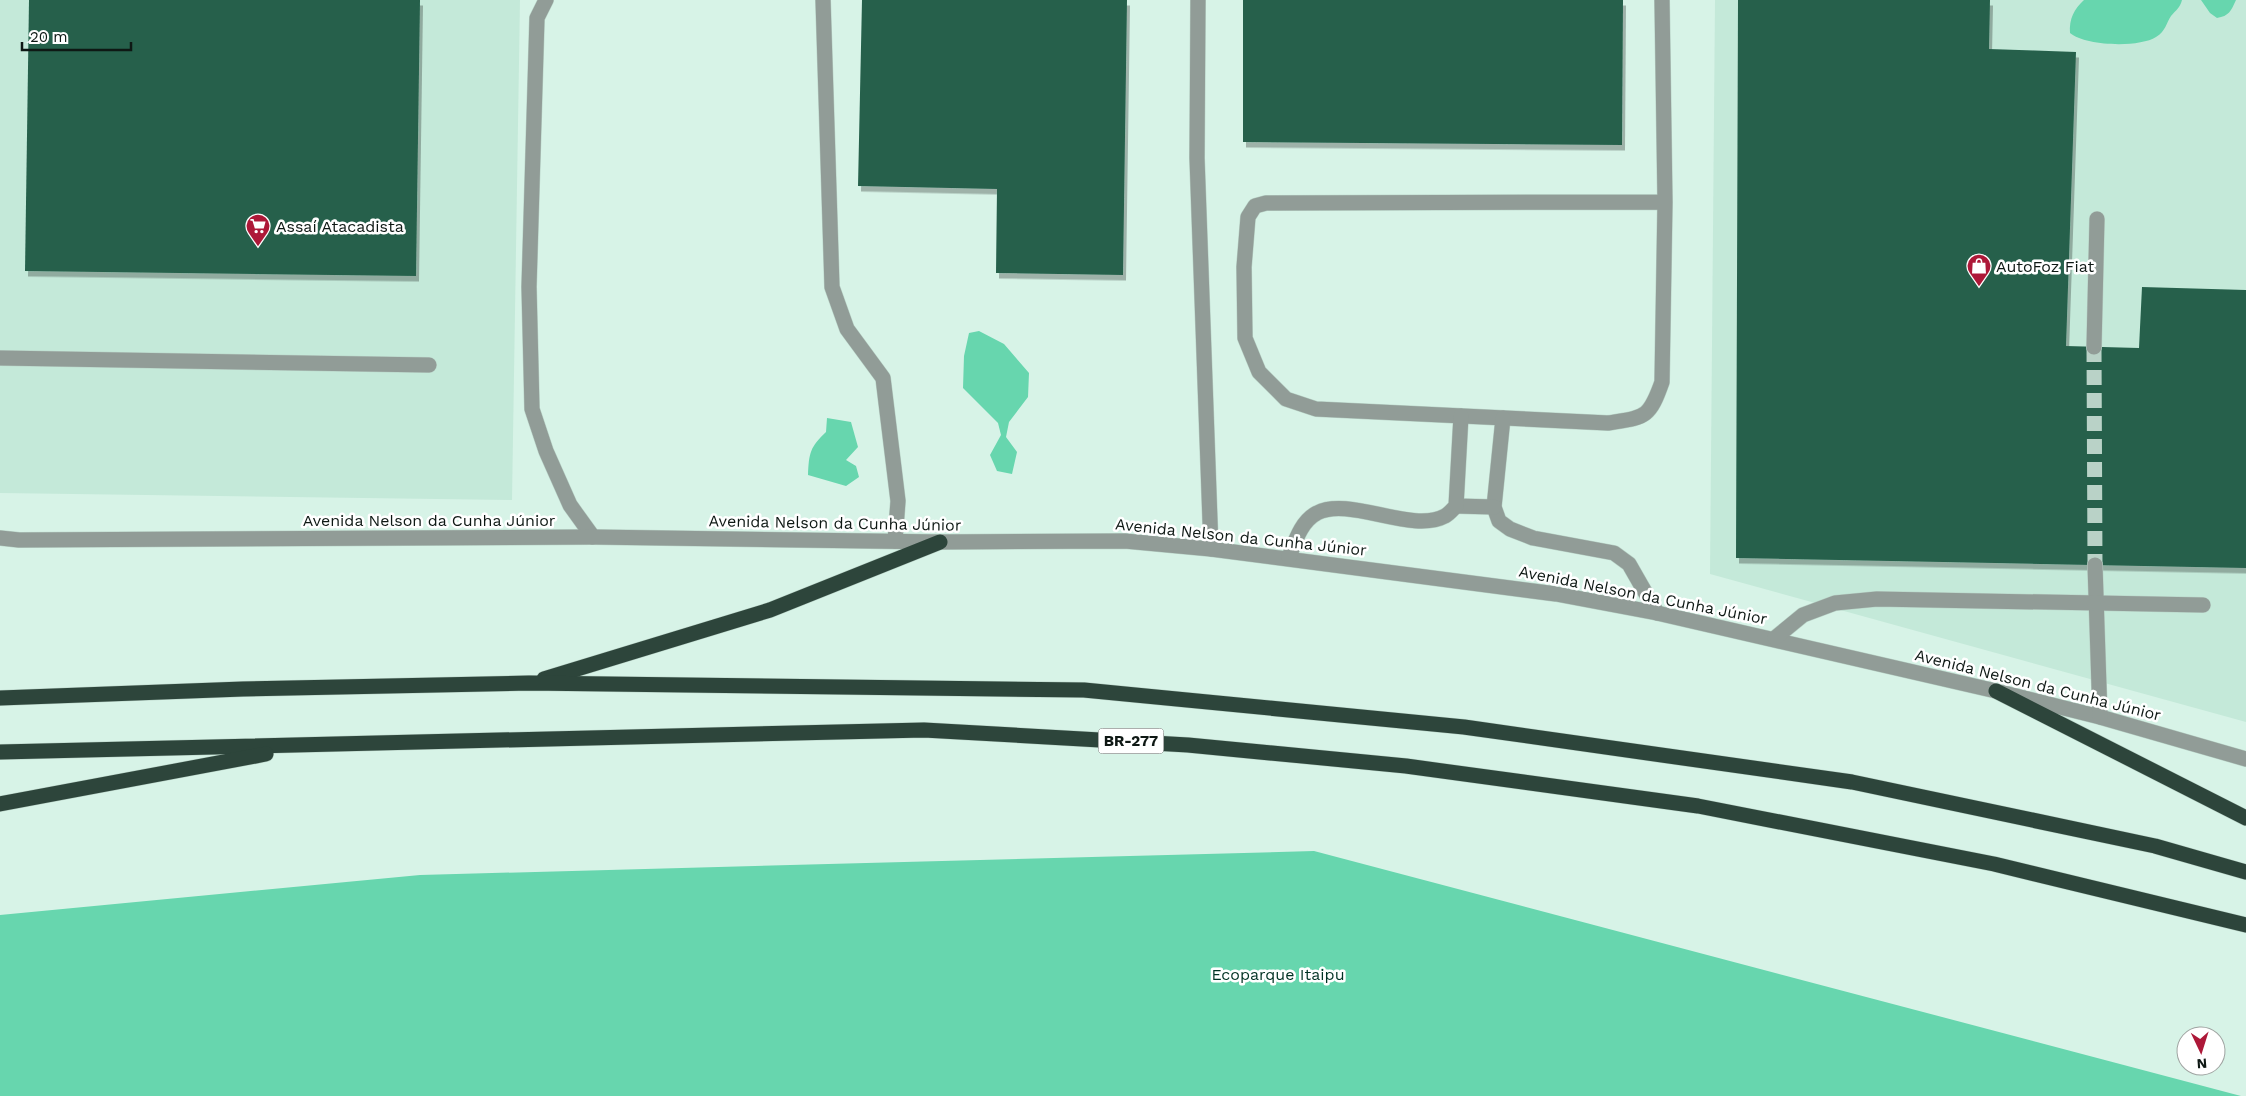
<svg xmlns="http://www.w3.org/2000/svg" width="2246" height="1096" font-family="'Work Sans',sans-serif">
	<style>
		.built { fill: #c4e9d9 }
		.forest { fill: #67d6ae }
		.building { fill: #26614c; filter: url(#shadow) }
		.lines { fill: none; stroke-linecap: round; stroke-linejoin: round }
		.minor-tunnel { stroke: #b9d2c7; stroke-width: 15; stroke-dasharray: 15 8; stroke-linecap: butt }
		.minor-casing { stroke: #b7d0c5; stroke-width: 16 }
		.highway-casing { stroke: #b7d0c5; stroke-width: 16 }
		.minor { stroke: #919c97; stroke-width: 15 }
		.highway { stroke: #2d453b; stroke-width: 15 }
		.labels { text-anchor: middle; dominant-baseline: central; stroke-width: 5; stroke-linejoin: round; paint-order: stroke }
		.shield { fill: #fff; stroke: #565d5a; stroke-width: 1 }
		.shield-label { font-size: 15px; font-weight: bold; fill: #0e1814 }
		.poi-label { font-size: 16px; fill: #0e1814; stroke: #fff; text-anchor: start }
		.street-label { font-size: 16px; fill: #0e1814; stroke: #fff }
		.park-label { font-size: 16px; fill: #003223; stroke: #fff }
	</style>
	<defs>
		<filter id="shadow"><feDropShadow dx="3" dy="5.5" stdDeviation="0" flood-color="#0004"/></filter>
	</defs>
	<rect width="100%" height="100%" fill="#d7f3e7"/>
	<g class="built">
		<polygon points="0,0 520,0 512,500 0,493"/>
		<polygon points="1715,0 2246,0 2246,722 1710,574"/>
	</g>
	<g class="forest">
		<path d="M 2084,0 L 2182,0 C 2180,8 2176,10 2171,16 C 2166,23 2166,31 2156,37 C 2139,48 2085,46 2070,33 C 2069,19 2074,9 2084,0 Z"/>
		<path d="M 2201,0 L 2236,0 C 2231,11 2229,16 2217,18 L 2210,13 Z"/>
		<polygon points="979,331 1004,344 1029,373 1028,397 1009,422 1006,437 1017,452 1012,474 997,471 990,455 1001,435 998,423 963,388 964,356 969,333"/>
		<path d="M 827,418 L 851,422 L 858,447 L 846,460 L 856,466 L 859,477 L 846,486 L 808,475 C 809,453 810,447 826,432 Z"/>
		<polygon points="1314,851 2241,1096 0,1096 0,915 420,875"/>
	</g>
	<g class="building">
		<polygon points="29,0 420,0 416,276 25,271"/>
		<polygon points="862,0 1127,0 1123,275 996,273 997,189 858,186"/>
		<polygon points="1243,0 1623,0 1622,145 1243,142"/>
		<polygon points="1738,0 1990,0 1989,49 2076,52 2066,346 2139,348 2142,287 2246,290 2246,568 1736,558"/>
	</g>
	<g class="lines">
		<polyline class="minor-tunnel" points="2094,347 2095,565"/>
		<defs>
			<g id="minor">
				<polyline points="546,0 537,18 529,287 532,409 546,451 570,505 593,537"/>
				<polyline points="823,0 832,287 847,329 883,378 898,501 895,541"/>
				<polyline points="1198,0 1197,158 1211,549"/>
				<path d="M 1662,0 L 1665,202 L 1662,382 C 1649,419 1645,417 1608,423 L 1316,409 L 1286,399 L 1259,372 L 1245,338 L 1244,267 L 1248,217 L 1255,206 L 1266,203 L 1665,202"/>
				<polyline points="2094,347 2097,219"/>
				<polyline points="0,358 429,365"/>
				<polyline points="1503,418 1494,507 1499,521 1510,529 1533,538 1614,553 1629,564 1657,613"/>
				<polyline points="1456,506 1494,507"/>
				<polyline points="0,538 19,540 593,537 940,542 1125,541 1211,549 1556,594 1657,613 1996,691 2100,717 2246,759"/>
				<path d="M 1289,557 C 1295,542 1301,521 1317,513 C 1349,496 1412,534 1445,516 C 1449,514 1453,509 1456,506 L 1461,416"/>
				<polyline points="2095,565 2100,717"/>
				<polyline points="1775,638 1803,615 1835,603 1877,599 2203,605"/>
			</g>
			<g id="highway">
				<polyline points="544,679 770,610 940,542"/>
				<polyline points="1996,691 2246,818"/>
				<polyline points="0,698 243,689 529,683 1084,690 1464,727 1852,782 2155,846 2246,872"/>
				<polyline points="0,752 924,730 1188,745 1406,766 1698,806 1994,864 2246,925"/>
				<polyline points="0,804 266,754"/>
			</g>
		</defs>
		<use href="#minor" class="minor-casing"/>
		<use href="#highway" class="highway-casing"/>
		<use href="#minor" class="minor"/>
		<use href="#highway" class="highway"/>
	</g>
	<defs>
		<symbol id="supermarket-pin" viewBox="-11 -11 22 30"><path d="M0 17L-7.5 6A9.5 9.5 0 1 1 7.5 6Z" fill="#ad1838" stroke="#fff"/><path d="M-6-5.5h2.5l.6 2H6L4.5 2H-2.5L-4.4-4H-6ZM-1.5 3.2a1.3 1.3 0 1 0 .1 0ZM3 3.2a1.3 1.3 0 1 0 .1 0Z" fill="#fff"/></symbol>
		<symbol id="shop-pin" viewBox="-11 -11 22 30"><path d="M0 17L-7.5 6A9.5 9.5 0 1 1 7.5 6Z" fill="#ad1838" stroke="#fff"/><path d="M-5-2.5h2.3a2.7 3.5 0 0 1 5.4 0H5L5.5 6h-11ZM-1.5-2.5h3a1.5 2.3 0 0 0-3 0Z" fill="#fff"/></symbol>
	</defs>
	<g fill-rule="evenodd">
		<use href="#supermarket-pin" x="244" y="212" width="28" height="38"/>
		<use href="#shop-pin" x="1965" y="252" width="28" height="38"/>
	</g>
	<g class="labels">
		<rect class="shield" x="1098.5" y="728.5" width="65" height="25" rx="4"/>
		<g class="shield-label">
			<text x="1131" y="741">BR-277</text>
		</g>
		<g class="poi-label">
			<text x="276" y="226">Assaí Atacadista</text>
			<text x="1996" y="266">AutoFoz Fiat</text>
		</g>
		<g class="street-label">
			<text x="429" y="520">Avenida Nelson da Cunha Júnior</text>
			<text transform="translate(835 523) rotate(1)">Avenida Nelson da Cunha Júnior</text>
			<text transform="translate(1241 537) rotate(6)">Avenida Nelson da Cunha Júnior</text>
			<text transform="translate(1643 595) rotate(11)">Avenida Nelson da Cunha Júnior</text>
			<text transform="translate(2038 685) rotate(14)">Avenida Nelson da Cunha Júnior</text>
		</g>
		<g class="park-label">
			<text x="1278" y="974">Ecoparque Itaipu</text>
		</g>
	</g>
	<g transform="translate(2201 1051) rotate(176)"><circle r="24" fill="#ffffff" stroke="#9fa3a1"/>
	<path d="M0-4L9 19L0 12L-9 19Z" fill="#ad1838"/>
	<text y="-8" font-size="14" font-weight="bold" text-anchor="middle" fill="#0e1814">N</text>
	</g>
	<path d="M22 42v8h109v-8" fill="none" stroke="#0e1814" stroke-width="2.5"/>
	<text x="30" y="42" font-size="15" fill="#0e1814" stroke="#ffffff" stroke-width="4" paint-order="stroke">20 m</text>
</svg>
